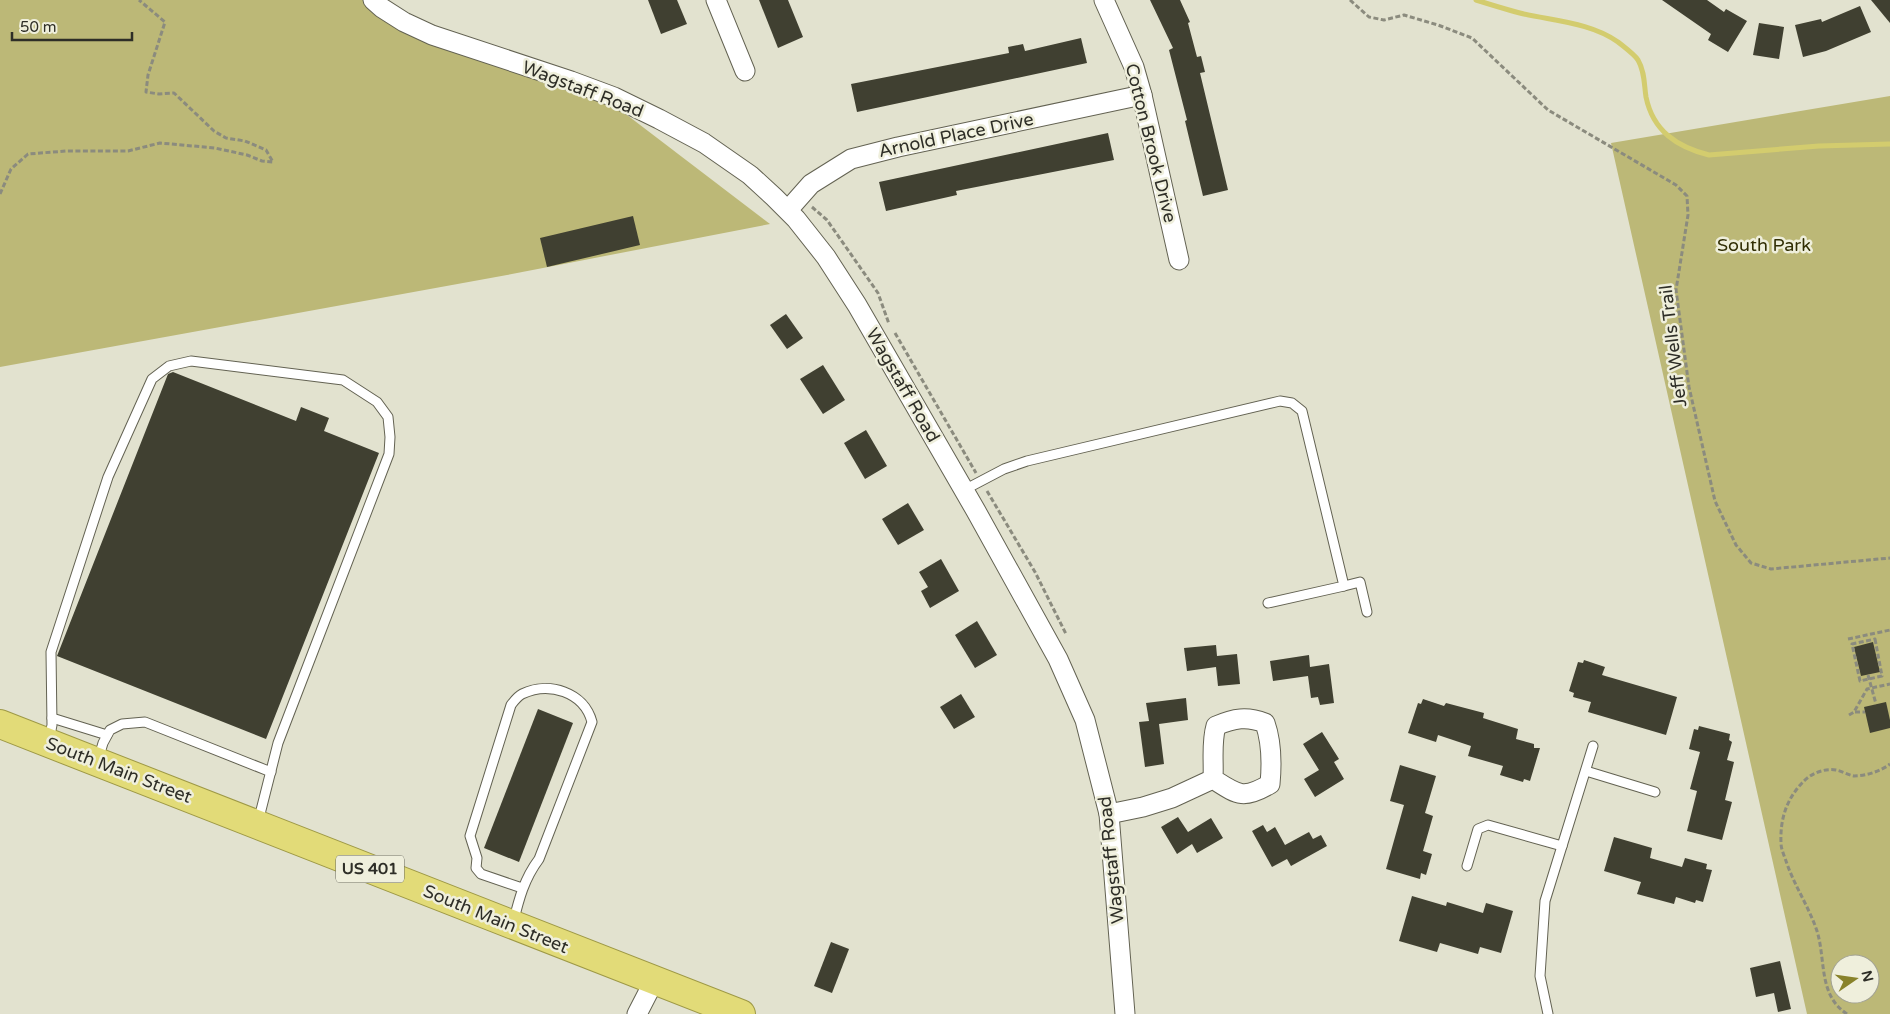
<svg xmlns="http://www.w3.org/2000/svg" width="1890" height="1014" font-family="'Varela Round',sans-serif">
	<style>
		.green { fill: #bcb877; fill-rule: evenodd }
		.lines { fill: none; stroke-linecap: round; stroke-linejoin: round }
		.stream { stroke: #d3cc6e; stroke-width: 5 }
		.building { fill: #404031 }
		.service-casing { stroke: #636252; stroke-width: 11 }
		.minor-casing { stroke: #636252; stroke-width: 21 }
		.trunk-casing { stroke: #9e9946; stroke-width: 30 }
		.path { stroke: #8b8b7e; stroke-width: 3; stroke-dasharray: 5 2.5; stroke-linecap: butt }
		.service { stroke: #fff; stroke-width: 9 }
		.minor { stroke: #fff; stroke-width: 19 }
		.trunk { stroke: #e2db78; stroke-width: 28 }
		.labels { text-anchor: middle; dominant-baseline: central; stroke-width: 5; stroke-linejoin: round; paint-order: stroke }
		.shield { fill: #efefdc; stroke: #68685d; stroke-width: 1 }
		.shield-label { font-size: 16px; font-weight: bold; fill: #2e2e27 }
		.street-label { font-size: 18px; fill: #2e2e27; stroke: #efefdc }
		.park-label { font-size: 18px; fill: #312e04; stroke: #efefdc }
	</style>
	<rect width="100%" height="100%" fill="#e2e2cf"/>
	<g class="green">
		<polygon points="0,0 368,0 610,102 770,224 507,275 0,367"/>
		<path d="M 1890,96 L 1890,1014 L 1807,1014 L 1611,143 ZM 1840,964 L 1870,964 L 1870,994 L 1840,994 Z"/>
	</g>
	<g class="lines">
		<path class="stream" d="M 1476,0 C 1492,5 1508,10 1524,14 C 1555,21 1592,23 1618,42 C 1624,47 1634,54 1638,60 C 1645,72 1644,85 1646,97 C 1653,131 1677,147 1709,155 L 1819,146 L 1890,144"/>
	</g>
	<g class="building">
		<polygon points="648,0 677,0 687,24 661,34"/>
		<polygon points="759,0 788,0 803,37 778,48"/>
		<polygon points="1150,0 1180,0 1190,22 1188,23 1197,57 1201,56 1205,72 1200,73 1228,190 1203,196 1185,121 1187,120 1169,50 1173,48"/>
		<polygon points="1662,0 1707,0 1724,12 1726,9 1747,21 1728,52 1708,40 1711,34"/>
		<polygon points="1871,0 1890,0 1890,23"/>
		<polygon points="1860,6 1871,32 1826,51 1803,57 1795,25 1821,19 1822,22"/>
		<polygon points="1759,23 1784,27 1779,59 1753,55"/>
		<polygon points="1081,38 1087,63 857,112 851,84 1009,53 1008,47 1023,44 1025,51"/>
		<polygon points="1108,133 1114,160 956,191 957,195 886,211 879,182"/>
		<polygon points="633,216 640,245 547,267 540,238"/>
		<polygon points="786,314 803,338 787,349 770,325"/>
		<polygon points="823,365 845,400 823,414 800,379"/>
		<polygon points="173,372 296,421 301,407 329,418 324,431 379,453 266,739 57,656 168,374"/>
		<polygon points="866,430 887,466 865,479 844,443"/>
		<polygon points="908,503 924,530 898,545 882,519"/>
		<polygon points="941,559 959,591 930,608 921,591 928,587 919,572"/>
		<polygon points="977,621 997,655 975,668 955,635"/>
		<polygon points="1873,642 1880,672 1861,676 1854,647"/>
		<polygon points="1216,645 1217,656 1237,654 1240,684 1218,686 1216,667 1187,671 1184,648"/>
		<polygon points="1309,655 1310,667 1329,664 1334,703 1320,705 1318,697 1311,698 1308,676 1273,681 1270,661"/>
		<polygon points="1584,660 1605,667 1602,675 1677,697 1666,735 1588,712 1591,702 1573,697 1574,693 1569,691 1578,662 1583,663"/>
		<polygon points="961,694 975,717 954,729 940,707"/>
		<polygon points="1186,698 1188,720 1159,724 1164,764 1145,767 1139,722 1149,721 1146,703"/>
		<polygon points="1423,699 1444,706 1446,703 1484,713 1483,718 1518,729 1516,739 1534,744 1534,748 1540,748 1530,781 1524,779 1523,782 1500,775 1503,766 1468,756 1471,746 1438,735 1436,742 1408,733 1418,703 1421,704"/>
		<polygon points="1886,702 1890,720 1890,728 1870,733 1864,707"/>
		<polygon points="538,709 573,723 519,862 484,848"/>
		<polygon points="1699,726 1730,734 1729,740 1732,742 1727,760 1734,762 1725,800 1732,802 1722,840 1687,831 1697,791 1690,789 1700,752 1689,749 1694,729 1698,730"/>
		<polygon points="1322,732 1339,759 1334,762 1344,779 1315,797 1304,779 1319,770 1303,744"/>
		<polygon points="1400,765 1436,776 1425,813 1433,816 1423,851 1432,854 1426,875 1421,873 1420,879 1386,869 1404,805 1390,801"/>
		<polygon points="1178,817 1188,832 1211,818 1223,838 1197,853 1192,844 1177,854 1161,827"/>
		<polygon points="1263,825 1267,832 1275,827 1285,845 1309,832 1313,839 1321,835 1327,846 1291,866 1287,859 1272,867 1252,831"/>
		<polygon points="1614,837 1652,848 1650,858 1682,867 1685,858 1707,864 1706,869 1712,870 1703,902 1696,900 1695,903 1676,897 1674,904 1637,894 1641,882 1604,871"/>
		<polygon points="1412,896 1446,906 1447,902 1483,913 1486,903 1513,911 1501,953 1480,947 1478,954 1440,943 1437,952 1399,941"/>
		<polygon points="831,942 849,949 832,993 814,986"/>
		<polygon points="1780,961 1791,1009 1778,1012 1774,993 1756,997 1750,968"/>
	</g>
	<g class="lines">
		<defs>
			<g id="service">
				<polyline points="964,490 1004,469 1027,461 1280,401 1292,403 1302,411 1344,586 1268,603"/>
				<polyline points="1344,586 1360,582 1367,612"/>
				<polyline points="52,718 107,735"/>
				<polyline points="49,740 52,725 51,652 108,477 152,379 169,366 191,361 343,380 377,402 388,417 390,437 389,454 278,743 258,822"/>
				<polyline points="98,760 103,743 110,730 122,724 145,722 271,772"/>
				<polyline points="1586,771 1655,792"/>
				<polyline points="1467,866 1478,829 1488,825 1562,846"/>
				<path d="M 513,923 C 519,899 524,879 539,859 L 592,722 C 584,692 549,681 522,694 C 518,696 514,701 511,705 L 470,836 L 477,858 L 476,868 L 481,874 L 522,888"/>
				<polyline points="1548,1014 1540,976 1545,901 1593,746"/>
			</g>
			<g id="minor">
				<polyline points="373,0 382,8 404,22 432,35 571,81 614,97 659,119 704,143 750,175 774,197 796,219 826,257 857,305 976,511 1058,659 1085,720 1109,814 1125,1014"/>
				<polyline points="716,0 745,71"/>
				<polyline points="1104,0 1134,67 1142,95 1179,260"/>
				<polyline points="788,210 811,184 851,159 898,147 1142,95"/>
				<path d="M 1109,814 L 1143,807 L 1172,798 L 1213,779 C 1238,795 1243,800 1270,784 C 1272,763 1272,743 1265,723 C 1247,716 1234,718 1216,726 C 1211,743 1214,761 1213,779"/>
				<polyline points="637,1014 654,981"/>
			</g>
			<polyline id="trunk" points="0,724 741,1014"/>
		</defs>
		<use href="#service" class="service-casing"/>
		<use href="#minor" class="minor-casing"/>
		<use href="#trunk" class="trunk-casing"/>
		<g class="path">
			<polyline points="1350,0 1369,17 1384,20 1404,15 1438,25 1472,38 1548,110 1676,185 1687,196 1688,215 1676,290 1689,387 1715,501 1736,545 1751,563 1771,569 1890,558"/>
			<polyline points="0,194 11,169 28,154 66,151 128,151 160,143 215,148 247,155 262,161 273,162 266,150 245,141 226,138 214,131 174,93 159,94 146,92 148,75 165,22 139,0"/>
			<polyline points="812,207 827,220 878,293 889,324"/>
			<polyline points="895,333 976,473"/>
			<polyline points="987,491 1035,572 1066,634"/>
			<polyline points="1848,639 1890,630"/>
			<polygon points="1875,639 1882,676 1860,681 1852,644"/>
			<polyline points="1868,675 1876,704"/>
			<polyline points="1855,712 1865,712"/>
			<polyline points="1849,715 1854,712 1867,689 1890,684"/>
			<path d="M 1847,1014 C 1818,995 1826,960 1817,931 C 1809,907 1794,885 1786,861 C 1784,855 1781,849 1781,843 C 1780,820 1786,800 1802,783 C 1810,774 1823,768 1836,770 C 1842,771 1848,775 1854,776 C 1866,776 1881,771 1890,764"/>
		</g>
		<use href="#service" class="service"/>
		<use href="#minor" class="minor"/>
		<use href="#trunk" class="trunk"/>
	</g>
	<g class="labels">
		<rect class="shield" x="336" y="855.5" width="68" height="27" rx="4"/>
		<g class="shield-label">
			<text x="370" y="869">US 401</text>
		</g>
		<g class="street-label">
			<text transform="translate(583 89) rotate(21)">Wagstaff Road</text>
			<text transform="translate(956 135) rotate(-12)">Arnold Place Drive</text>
			<text transform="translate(1151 143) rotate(76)">Cotton Brook Drive</text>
			<text transform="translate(1673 346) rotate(-97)">Jeff Wells Trail</text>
			<text transform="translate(903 385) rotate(60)">Wagstaff Road</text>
			<text transform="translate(119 770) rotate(21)">South Main Street</text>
			<text transform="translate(1111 860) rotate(-96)">Wagstaff Road</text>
			<text transform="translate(496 919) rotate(22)">South Main Street</text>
		</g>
		<g class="park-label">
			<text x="1764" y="245">South Park</text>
		</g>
	</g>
	<g transform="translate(1855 979) rotate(77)"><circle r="24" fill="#efefdc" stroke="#a2a294"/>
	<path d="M0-4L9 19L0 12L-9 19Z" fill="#88822a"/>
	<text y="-8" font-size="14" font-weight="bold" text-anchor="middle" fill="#2e2e27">N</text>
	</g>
	<path d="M12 32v8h120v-8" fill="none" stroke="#2e2e27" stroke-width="2.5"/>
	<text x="20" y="32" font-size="15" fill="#2e2e27" stroke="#efefdc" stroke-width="4" paint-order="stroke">50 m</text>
</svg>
